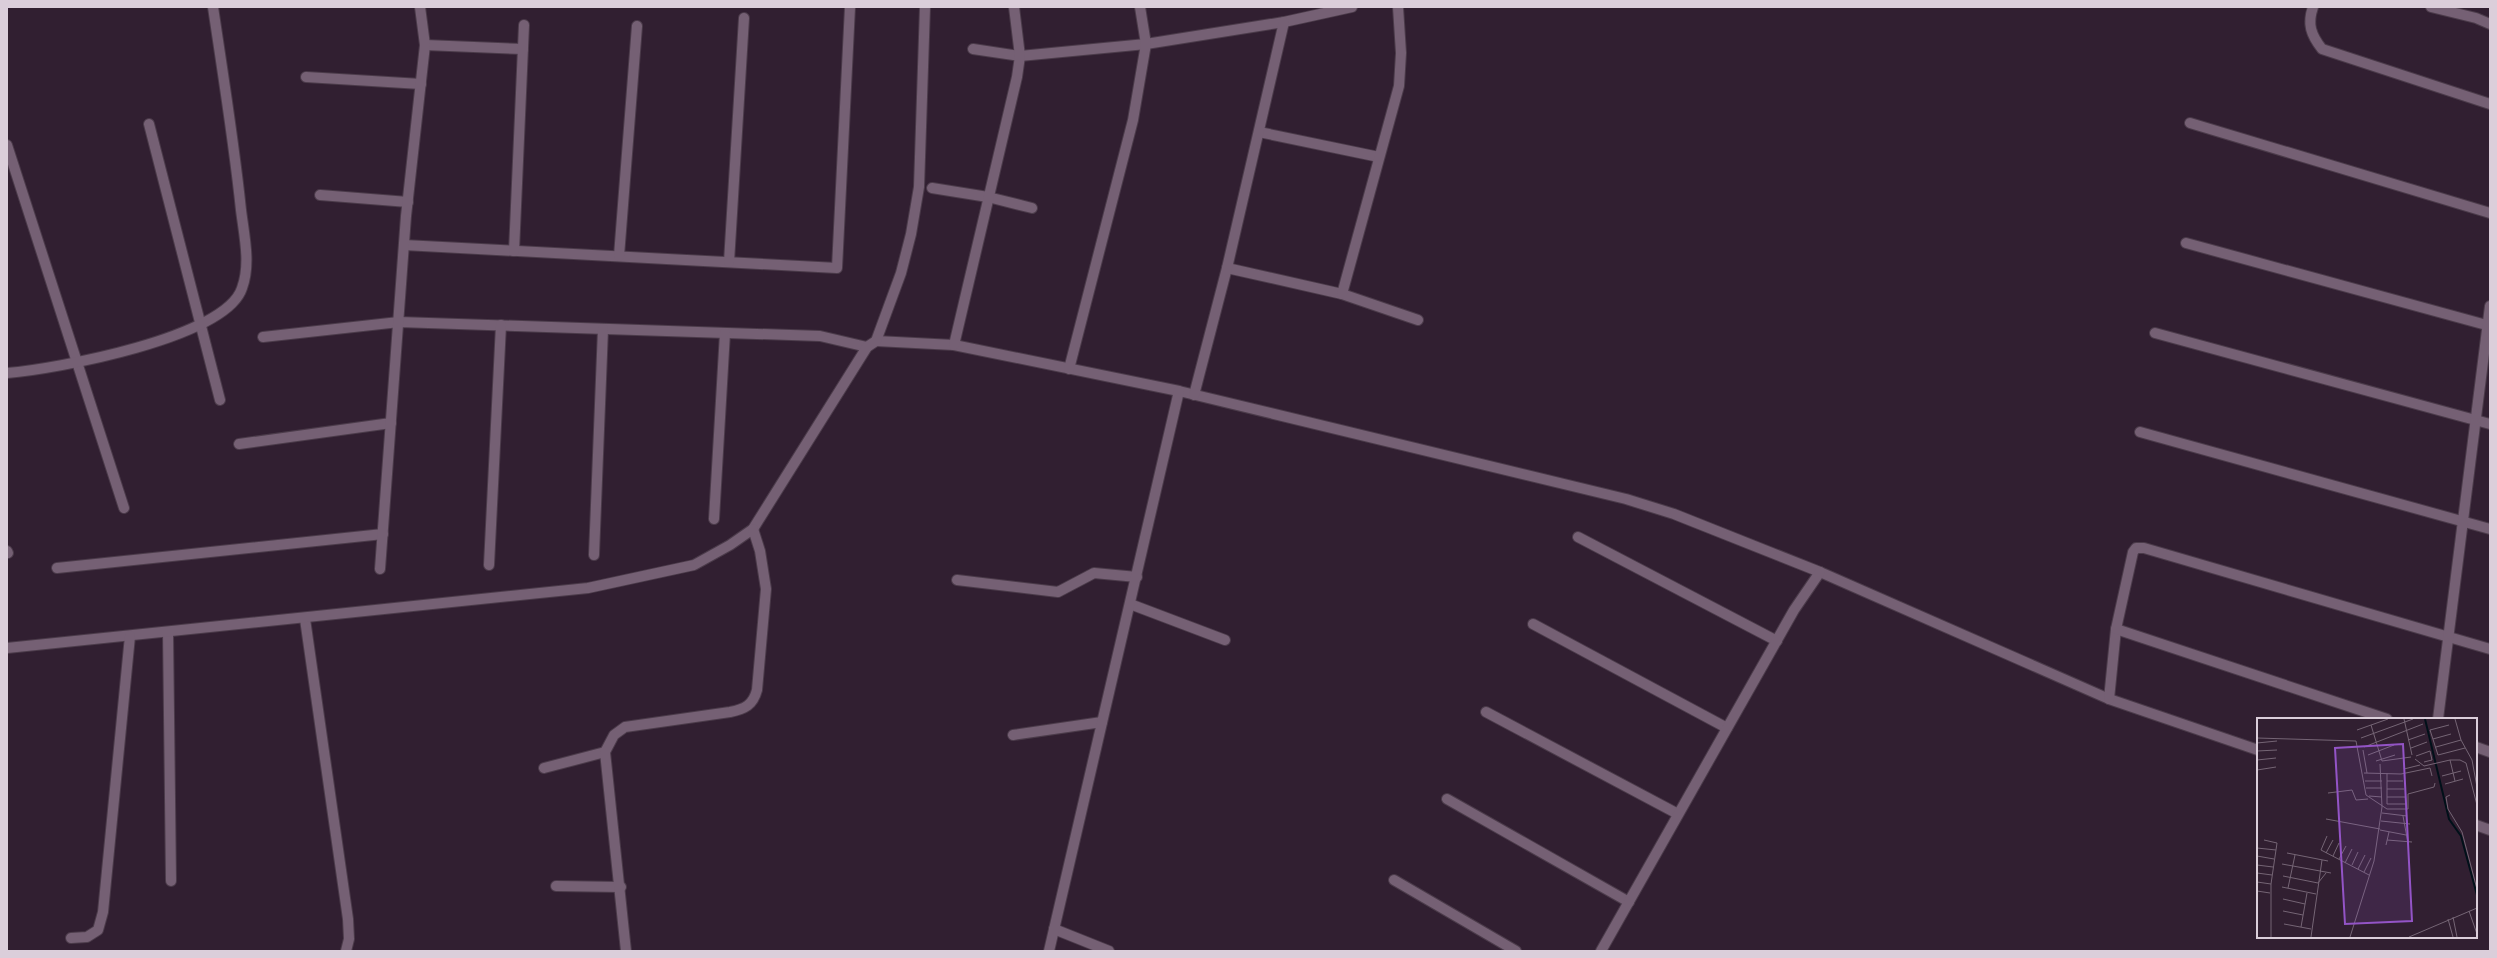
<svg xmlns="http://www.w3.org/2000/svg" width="2497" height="958" font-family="'Titillium Web',sans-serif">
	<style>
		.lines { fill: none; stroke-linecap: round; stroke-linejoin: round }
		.minor-casing { stroke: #4b3b4a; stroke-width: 12 }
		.minor { stroke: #756074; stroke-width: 10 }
		.inset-river { fill: none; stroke: #001019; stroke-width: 2 }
		.inset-road { fill: none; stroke: #756575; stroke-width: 1 }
		.view { fill: #9354c6; fill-opacity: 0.15; stroke: #9354c6; stroke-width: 2 }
		.inset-edge { fill: none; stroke: #dbceda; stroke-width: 2 }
	</style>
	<rect width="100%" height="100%" fill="#311f31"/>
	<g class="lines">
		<defs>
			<g id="minor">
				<path d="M 2313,7 C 2307,24 2311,35 2322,49 L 2490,104"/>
				<polyline points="2431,7 2476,18 2490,24"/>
				<polyline points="425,45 523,49"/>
				<polyline points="973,49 1020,56 1146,44 1284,22 1352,7"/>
				<polyline points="306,77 421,84"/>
				<polyline points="2190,123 2490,213"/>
				<polyline points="149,124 220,400"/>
				<polyline points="1259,132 1379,157"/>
				<polyline points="7,145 124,508"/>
				<polyline points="932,188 988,197 1032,208"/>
				<polyline points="320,195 408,202"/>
				<polyline points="2186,243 2490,326"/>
				<polyline points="404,245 837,268 850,7"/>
				<polyline points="514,251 524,25"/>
				<polyline points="619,256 637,26"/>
				<polyline points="729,262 744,18"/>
				<polyline points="1227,268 1342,294 1418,320"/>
				<polyline points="1342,294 1399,86 1401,53 1398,7"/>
				<polyline points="2155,333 2490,424"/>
				<polyline points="263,337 399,322 820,336 867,347"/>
				<polyline points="876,341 954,345 1179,391 1626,499 1674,514 1820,572 2109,699 2258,750"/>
				<polyline points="954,345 1017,77 1020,56 1014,7"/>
				<polyline points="1069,369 1133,120 1146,44 1140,7"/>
				<path d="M 7,373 C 55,369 226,338 242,288 C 251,264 244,235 241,210 C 234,142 223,75 213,7"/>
				<polyline points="1194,395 1227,268 1284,22"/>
				<polyline points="2140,432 2490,529"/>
				<polyline points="239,444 391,423"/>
				<polyline points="714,519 725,333"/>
				<polyline points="1578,537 1777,641"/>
				<polyline points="7,551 8,553"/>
				<polyline points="594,555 603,329"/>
				<polyline points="489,565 501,325"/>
				<polyline points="57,568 383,534"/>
				<polyline points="380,569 406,216 425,45 420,7"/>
				<polyline points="957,580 1058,592 1094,573 1137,577"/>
				<polyline points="1130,604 1225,640"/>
				<polyline points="305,619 348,919 349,939 346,951"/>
				<polyline points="1533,624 1727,728"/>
				<polyline points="168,632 171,881"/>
				<polyline points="7,648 588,588 694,565 730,545 753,529 867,347 876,341 901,273 911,234 919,187 925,7"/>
				<polyline points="2109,699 2116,629"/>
				<polyline points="1486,712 1678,814"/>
				<polyline points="2387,719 2116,629 2133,552 2136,548 2144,548 2490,649"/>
				<polyline points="2438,719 2490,306"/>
				<polyline points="1013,735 1102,722"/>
				<polyline points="2476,747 2490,752"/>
				<polyline points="544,768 605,752"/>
				<polyline points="1447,799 1629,902"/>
				<polyline points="2476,825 2490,830"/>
				<polyline points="1394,880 1516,951"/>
				<polyline points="556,886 621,887"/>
				<polyline points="1054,929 1109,951"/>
				<polyline points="71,938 87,937 98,930 103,912 130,636"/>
				<path d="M 626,951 L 605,752 L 614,735 L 625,727 L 730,712 C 745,709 753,705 757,690 L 766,589 L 760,551 L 753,529"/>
				<polyline points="1049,951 1179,391"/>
				<polyline points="1601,951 1794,610 1820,572"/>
			</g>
		</defs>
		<use href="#minor" class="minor-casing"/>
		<use href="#minor" class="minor"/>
	</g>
	<g transform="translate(2257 718)">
		<rect width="220" height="220" fill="#311f31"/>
		<path class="inset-river" d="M 168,1 L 192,101 L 204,118 L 220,177"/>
		<path class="inset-road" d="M 147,1 L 155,37M 198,1 L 204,22 L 215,42 L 220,69M 114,7 L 125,43 L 154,39M 192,7 L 173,12 L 181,37 L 208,30M 100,12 L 131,1M 0,20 L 99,23 L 109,77 L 130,91 L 151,91 L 151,76 L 177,69 L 178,65M 104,20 L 156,1M 176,21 L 194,16M 151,22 L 168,16M 0,25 L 20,23M 107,29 L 166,6M 179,29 L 204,22M 154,30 L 170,24M 106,32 L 110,55M 0,33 L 20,32M 111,37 L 137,27M 159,38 L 173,33 L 175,42 L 167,44M 158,41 L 167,48 L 193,42 L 198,63M 0,42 L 19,40M 193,42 L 203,42 L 209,45 L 220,87M 119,43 L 138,37M 123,46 L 125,89M 147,51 L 163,47M 0,52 L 19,49M 107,55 L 144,56 L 173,50 L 175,58M 130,55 L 130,86 L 149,86M 185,58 L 204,53M 108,63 L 125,63M 130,63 L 146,63M 188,66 L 206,61M 109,70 L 125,70M 130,71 L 147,71M 71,75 L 95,72 L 99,82 L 111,81M 193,77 L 189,79 L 191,91 L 205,114 L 220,171M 112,78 L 125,79M 130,79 L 148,79M 125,95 L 150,98M 146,98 L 151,125M 69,101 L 123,111M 124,103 L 153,106M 123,112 L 149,117M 70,118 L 64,132 L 112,157M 7,122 L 20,125 L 14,166 L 14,219M 130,122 L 155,124M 129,127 L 132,114M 0,130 L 19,132M 30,135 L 71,143M 69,135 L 76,122M 0,138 L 17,141M 76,138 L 82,125M 82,141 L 89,128M 88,145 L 95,131M 25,146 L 74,155M 0,147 L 16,149M 95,147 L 101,134M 101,151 L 108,137M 107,154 L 114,140M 0,155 L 15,157M 26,158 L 61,165 L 69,155M 0,164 L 14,166M 25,169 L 59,176M 31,170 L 38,137M 0,173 L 13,175M 26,181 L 48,186M 26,193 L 46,197M 212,193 L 220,216M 196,199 L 200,219M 191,201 L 196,219M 27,206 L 54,211M 44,209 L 50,175M 54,219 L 65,142M 93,219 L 117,143 L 125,89M 152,219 L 220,190"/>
		<path class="view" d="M 146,26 L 155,203 L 88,206 L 78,30 Z"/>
		<rect width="220" height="220" class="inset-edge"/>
	</g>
	<rect width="2497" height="958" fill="none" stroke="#dbceda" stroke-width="16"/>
</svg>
